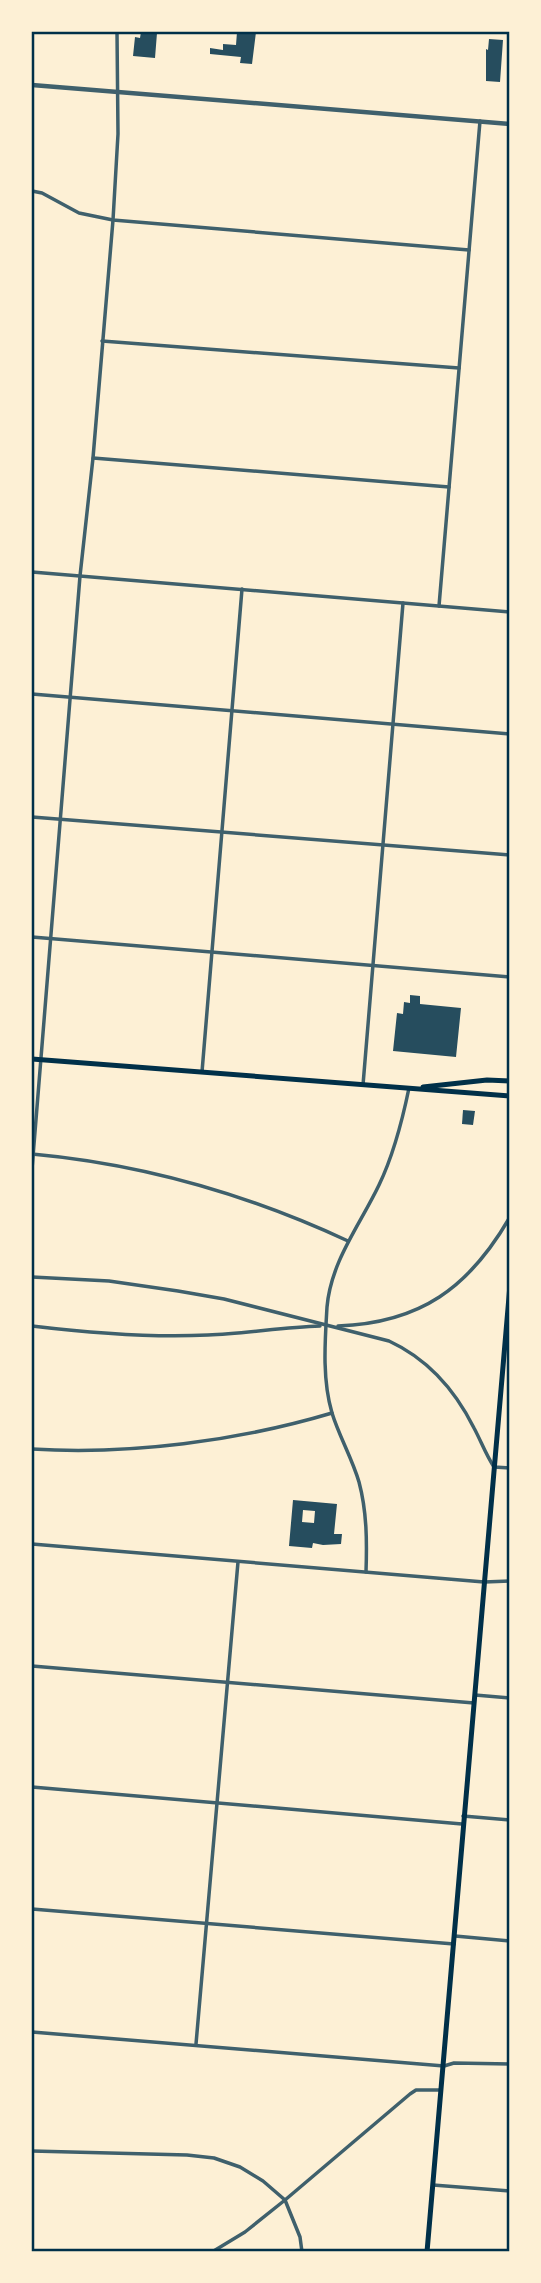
<svg xmlns="http://www.w3.org/2000/svg" width="541" height="2283" font-family="'Noto Sans',sans-serif">
	<style>
		.building { fill: #264d5e; fill-rule: evenodd }
		.lines { fill: none; stroke-linecap: round; stroke-linejoin: round }
		.minor { stroke: #3f606c; stroke-width: 3.5 }
		.tertiary { stroke: #3f606c; stroke-width: 4.5 }
		.secondary { stroke: #003049; stroke-width: 5 }
		.neatline { fill: none; stroke: #003049; stroke-width: 2.5 }
	</style>
	<rect width="100%" height="100%" fill="#fdf0d5"/>
	<g class="building">
		<polygon points="141,32 157,33 155,58 133,56 135,37 140,38"/>
		<polygon points="237,32 256,32 252,64 240,63 241,57 210,54 210,48 223,50 223,44 236,45"/>
		<polygon points="489,39 503,40 500,82 486,81 486,49 488,50"/>
		<polygon points="410,995 420,996 420,1004 461,1008 456,1057 393,1051 397,1013 403,1014 404,1002 410,1003"/>
		<polygon points="463,1110 475,1111 473,1125 462,1124"/>
		<path d="M 293,1500 L 337,1504 L 334,1534 L 342,1534 L 341,1544 L 323,1545 L 313,1543 L 312,1548 L 289,1546 ZM 303,1510 L 315,1511 L 314,1523 L 302,1522 Z"/>
	</g>
	<g class="lines">
		<g class="minor">
			<polyline points="32,191 42,193 79,213 113,220 469,250"/>
			<polyline points="102,341 459,368"/>
			<polyline points="93,458 449,487"/>
			<polyline points="32,572 510,612"/>
			<polyline points="439,606 480,121"/>
			<polyline points="32,694 510,734"/>
			<polyline points="32,817 510,855"/>
			<polyline points="32,937 510,977"/>
			<polyline points="202,1072 242,589"/>
			<polyline points="363,1085 403,603"/>
			<path d="M 32,1154 C 142,1164 247,1194 348,1241"/>
			<polyline points="32,1169 80,576 93,458 113,220 118,134 117,32"/>
			<path d="M 32,1277 L 109,1281 L 178,1291 L 224,1299 L 389,1341 C 428,1359 455,1390 474,1428 C 481,1441 486,1455 494,1467 L 510,1468"/>
			<path d="M 32,1326 C 90,1333 149,1338 208,1335 C 245,1334 282,1327 320,1326"/>
			<path d="M 338,1326 C 420,1323 469,1288 510,1217"/>
			<path d="M 32,1449 C 130,1455 238,1441 332,1413"/>
			<polyline points="32,1544 484,1582 510,1581"/>
			<path d="M 366,1572 C 367,1542 367,1512 359,1482 C 352,1458 339,1436 332,1413 C 322,1379 325,1341 327,1307 C 331,1261 360,1225 379,1185 C 394,1154 402,1122 409,1088"/>
			<polyline points="32,1666 474,1703"/>
			<polyline points="475,1695 510,1698"/>
			<polyline points="32,1787 462,1824"/>
			<polyline points="463,1816 510,1820"/>
			<polyline points="32,1909 454,1944"/>
			<polyline points="455,1936 510,1941"/>
			<polyline points="32,2032 444,2066 454,2063 510,2064"/>
			<polyline points="196,2044 238,1562"/>
			<polyline points="32,2151 187,2155 214,2158 240,2167 263,2181 285,2200 300,2237 302,2252"/>
			<polyline points="433,2185 510,2191"/>
			<polyline points="212,2252 245,2232 285,2200 410,2094 416,2090 441,2090"/>
		</g>
		<polyline class="tertiary" points="32,85 510,124"/>
		<g class="secondary">
			<polyline points="32,1059 510,1096"/>
			<polyline points="423,1087 487,1080 510,1081"/>
			<polyline points="427,2252 510,1285"/>
		</g>
	</g>
	<rect width="541" height="2283" fill="none" stroke="#fdf0d5" stroke-width="66"/>
	<rect x="33" y="33" width="475" height="2217" class="neatline"/>
</svg>
